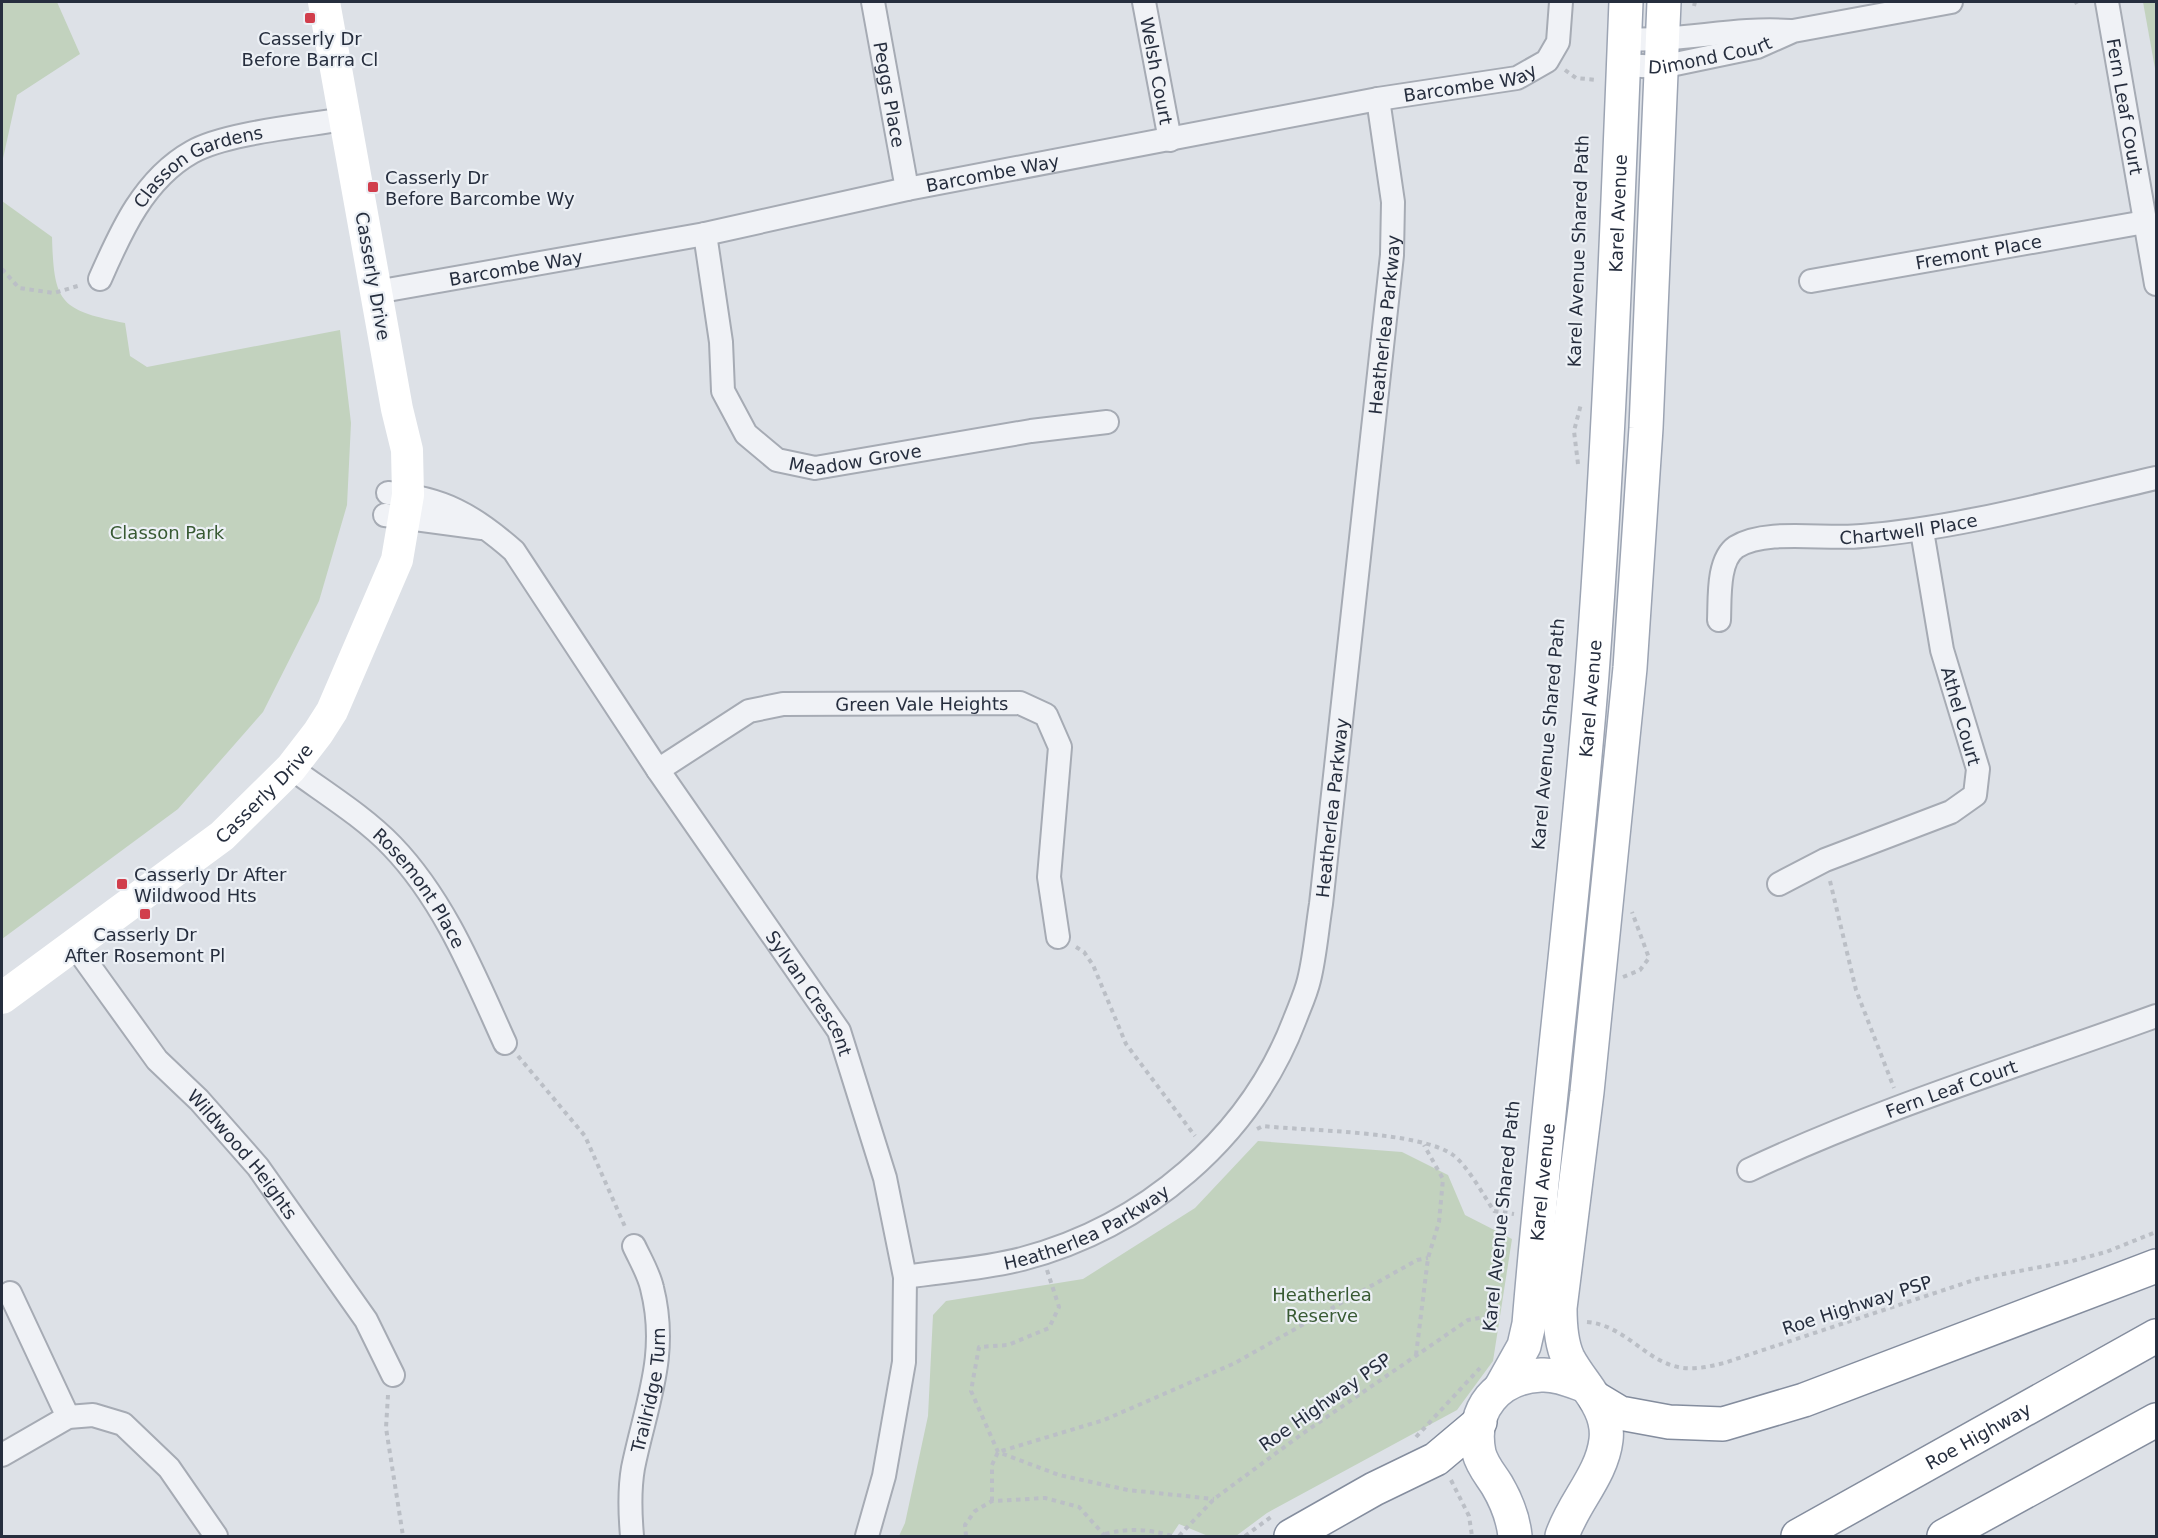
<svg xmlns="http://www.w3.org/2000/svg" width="2158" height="1538" font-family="'DejaVu Sans',sans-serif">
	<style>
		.green { fill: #c2d2be }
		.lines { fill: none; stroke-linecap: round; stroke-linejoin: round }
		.street-casing { stroke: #a6abb4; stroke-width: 26 }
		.primary-casing { stroke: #9ca4b3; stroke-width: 36 }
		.highway-casing { stroke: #848d9e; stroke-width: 36 }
		.path { stroke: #bbbfc6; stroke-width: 4; stroke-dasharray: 4.5 4.5; stroke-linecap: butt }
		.street { stroke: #f0f2f6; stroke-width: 22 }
		.secondary { stroke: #fff; stroke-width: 32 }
		.primary { stroke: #fff; stroke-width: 33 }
		.highway { stroke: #fff; stroke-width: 33 }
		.poi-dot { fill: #d13e4c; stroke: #ecf0f5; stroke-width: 2 }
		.labels { text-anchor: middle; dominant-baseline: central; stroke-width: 4.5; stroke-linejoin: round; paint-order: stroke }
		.poi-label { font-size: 18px; fill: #262e3e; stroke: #ecf0f5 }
		.street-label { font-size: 18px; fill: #262e3e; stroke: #ecf0f5 }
		.park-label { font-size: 18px; fill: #385a33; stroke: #ecf0f5 }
	</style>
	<rect width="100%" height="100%" fill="#dde1e7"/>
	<g class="green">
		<polygon points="2,2 57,2 80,54 17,95 2,163"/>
		<polygon points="2143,2 2156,2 2156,74"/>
		<path d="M 2,201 L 52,237 C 54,302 59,310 125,323 L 130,356 L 147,367 L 340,330 L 351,423 L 347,505 L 319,601 L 263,712 L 178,809 L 2,939 Z"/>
		<polygon points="1258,1141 1402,1152 1448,1175 1465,1215 1512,1239 1493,1361 1457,1410 1267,1513 1236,1536 1208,1536 1179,1524 1171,1536 899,1536 905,1523 928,1416 933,1315 946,1301 1083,1279 1195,1208"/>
	</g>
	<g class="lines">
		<defs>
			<g id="street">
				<path id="s1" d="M 873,2 L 907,189"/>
				<path id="s2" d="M 1144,2 L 1170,140"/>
				<path id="s3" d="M 2107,2 L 2156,284"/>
				<path d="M 1624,39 C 1682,42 1733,27 1790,31"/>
				<path id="s4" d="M 1623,65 L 1661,67 L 1757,47 L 1793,31 L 1951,2"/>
				<path id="s5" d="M 705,234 L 721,342 L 723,391 L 746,434 L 777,460 L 815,468 L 1031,431 L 1107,422"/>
				<path id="s6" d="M 100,279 C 121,231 144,179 192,152 C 225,133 304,126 344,119"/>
				<path id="s7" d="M 1811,281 L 2145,222"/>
				<path id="s8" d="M 376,292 L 705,234 L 907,189 L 1378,99 L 1517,78 L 1547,61 L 1558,42 L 1561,2"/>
				<path id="s9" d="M 388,493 C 443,498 473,515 514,551 L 658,770 L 839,1031 L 885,1178 L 905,1277 L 904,1362 L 884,1476 L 867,1536"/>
				<polyline points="385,515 482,528"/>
				<path id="s10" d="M 1719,620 C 1720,600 1717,560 1736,547 C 1766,528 1826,540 1862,536 C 1961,528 2059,500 2156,478"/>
				<path id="s11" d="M 291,768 C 325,793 363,816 392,846 C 445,901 474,975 505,1043"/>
				<path id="s12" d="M 658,770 L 749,711 L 783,704 L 1020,703 L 1046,715 L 1060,747 L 1049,877 L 1058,937"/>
				<polyline points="1779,884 1825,860 1951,812 1975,795 1978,769 1942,650 1922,531"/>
				<path id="s13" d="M 75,946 L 157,1060 L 199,1100 L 258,1167 L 366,1320 L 393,1375"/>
				<path id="s14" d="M 1749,1170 C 1880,1108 2021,1065 2156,1016"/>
				<path id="s15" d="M 905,1277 C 943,1271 984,1269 1022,1259 C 1144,1227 1250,1138 1295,1019 C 1300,1006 1306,993 1309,980 C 1315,956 1317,929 1321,904 L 1392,255 L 1393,202 L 1378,99"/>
				<polyline points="10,1293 68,1417"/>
				<polyline points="2,1455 68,1417 93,1415 123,1424 169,1468 216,1536"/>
				<path id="s16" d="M 632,1536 C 630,1513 629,1491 633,1468 C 646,1404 669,1355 652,1288 C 649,1274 640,1259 634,1246"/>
			</g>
			<g id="primary">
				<path id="s18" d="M 1501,1387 L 1524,1346 L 1529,1324 C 1547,1107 1575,891 1592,674 C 1609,450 1617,226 1626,2"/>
				<path d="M 1515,1536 C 1513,1517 1507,1502 1497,1485 C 1490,1474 1482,1465 1479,1453 C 1470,1409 1498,1377 1541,1375 C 1557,1374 1572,1381 1586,1386"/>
				<path d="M 1562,1536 C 1573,1503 1602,1475 1606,1440 C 1610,1407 1582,1385 1568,1358 C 1561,1343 1560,1325 1560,1308 L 1587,1092 L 1630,668 L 1646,428 L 1664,2"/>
			</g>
			<g id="highway">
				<polyline points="1595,1398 1620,1413 1669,1422 1723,1424 1804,1400 2156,1266"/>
				<polyline points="1291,1536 1374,1489 1436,1459 1480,1422"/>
				<path id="s19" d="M 1798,1536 L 2156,1336"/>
				<polyline points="1944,1536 2156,1420"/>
			</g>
		</defs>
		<use href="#street" class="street-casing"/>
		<use href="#primary" class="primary-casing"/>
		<use href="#highway" class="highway-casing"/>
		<g class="path">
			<polyline points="2076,2 2077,4"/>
			<polyline points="1694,6 1695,2"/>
			<polyline points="1565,70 1576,78 1597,80"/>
			<polyline points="2,269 19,288 54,293 81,285"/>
			<polyline points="1578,464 1574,431 1581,404"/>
			<polyline points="1830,881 1856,990 1894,1088"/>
			<polyline points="1076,947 1084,952 1093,965 1126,1044 1195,1136"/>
			<polyline points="1623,977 1640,970 1649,958 1632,912"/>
			<polyline points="518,1056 585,1136 626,1229"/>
			<path d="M 1257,1129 L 1263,1126 C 1307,1131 1420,1131 1453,1155 C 1467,1165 1484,1196 1494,1211 L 1514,1214"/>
			<polyline points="1047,1270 1059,1307 1049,1328 1008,1345 979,1347 971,1391 998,1452 1059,1475 1128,1490 1214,1499"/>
			<path d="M 1587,1322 C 1623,1325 1644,1358 1674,1366 C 1691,1371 1707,1367 1724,1363 L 1977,1279 L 2072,1261 L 2106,1252 L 2156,1232"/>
			<polyline points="1416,1355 1428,1258 1439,1222 1443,1179 1424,1145"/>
			<polyline points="388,1395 386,1428 403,1536"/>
			<polyline points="1416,1437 1480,1368"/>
			<polyline points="1451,1480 1469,1516 1472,1536"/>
			<polyline points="992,1501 992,1465 998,1452 1104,1420 1235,1363 1417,1260 1428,1258"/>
			<path d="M 1105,1534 C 1129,1528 1148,1529 1172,1536"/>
			<polyline points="966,1536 965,1525 975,1511 992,1501 1045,1498 1079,1507 1105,1536"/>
			<polyline points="1179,1536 1214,1499 1302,1434 1468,1320 1501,1314"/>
			<polyline points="1245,1536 1271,1517"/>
		</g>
		<use href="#street" class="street"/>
		<path class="secondary" id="s17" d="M 2,998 L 222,836 L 291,768 L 318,733 L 332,711 L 397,560 L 408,495 L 407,450 L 397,409 L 324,2"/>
		<use href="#primary" class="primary"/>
		<use href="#highway" class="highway"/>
	</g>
	<g class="poi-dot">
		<rect x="304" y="12" width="12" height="12" rx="3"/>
		<rect x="367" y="181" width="12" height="12" rx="3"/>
		<rect x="116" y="878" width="12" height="12" rx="3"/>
		<rect x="139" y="908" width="12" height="12" rx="3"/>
	</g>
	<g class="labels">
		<g class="poi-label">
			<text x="310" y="38">Casserly Dr<tspan x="310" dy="21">Before Barra Cl</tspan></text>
			<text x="385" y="177" text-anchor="start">Casserly Dr<tspan x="385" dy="21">Before Barcombe Wy</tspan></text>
			<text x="134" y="874" text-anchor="start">Casserly Dr After<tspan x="134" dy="21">Wildwood Hts</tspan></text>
			<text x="145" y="934">Casserly Dr<tspan x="145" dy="21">After Rosemont Pl</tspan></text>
		</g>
		<g class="street-label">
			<text stroke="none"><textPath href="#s4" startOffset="88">Dimond Court</textPath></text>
			<text stroke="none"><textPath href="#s2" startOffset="70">Welsh Court</textPath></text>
			<text stroke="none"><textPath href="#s8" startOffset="1114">Barcombe Way</textPath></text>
			<text stroke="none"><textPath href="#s1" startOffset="94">Peggs Place</textPath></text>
			<text stroke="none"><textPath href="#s3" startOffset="106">Fern Leaf Court</textPath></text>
			<text stroke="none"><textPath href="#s6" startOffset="158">Classon Gardens</textPath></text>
			<text stroke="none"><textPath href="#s8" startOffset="628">Barcombe Way</textPath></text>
			<text stroke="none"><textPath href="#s18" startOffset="1184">Karel Avenue</textPath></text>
			<text transform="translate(1578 251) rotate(-88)">Karel Avenue Shared Path</text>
			<text stroke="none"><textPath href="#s7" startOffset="170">Fremont Place</textPath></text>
			<text stroke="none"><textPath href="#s8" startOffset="142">Barcombe Way</textPath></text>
			<text transform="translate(373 276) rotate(80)">Casserly Drive</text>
			<text stroke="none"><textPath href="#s15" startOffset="1197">Heatherlea Parkway</textPath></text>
			<text stroke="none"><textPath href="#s5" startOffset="327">Meadow Grove</textPath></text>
			<text stroke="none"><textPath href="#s10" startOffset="252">Chartwell Place</textPath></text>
			<text stroke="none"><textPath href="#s18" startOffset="698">Karel Avenue</textPath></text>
			<text stroke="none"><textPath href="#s12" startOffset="282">Green Vale Heights</textPath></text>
			<text transform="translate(1961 716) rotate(74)">Athel Court</text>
			<text transform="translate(1548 734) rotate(-85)">Karel Avenue Shared Path</text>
			<text stroke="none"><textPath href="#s17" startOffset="333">Casserly Drive</textPath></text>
			<text stroke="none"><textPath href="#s15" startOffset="711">Heatherlea Parkway</textPath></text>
			<text stroke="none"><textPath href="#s11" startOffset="178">Rosemont Place</textPath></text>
			<text stroke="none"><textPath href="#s9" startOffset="674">Sylvan Crescent</textPath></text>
			<text stroke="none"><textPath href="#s14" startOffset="218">Fern Leaf Court</textPath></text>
			<text stroke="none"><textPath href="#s13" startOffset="268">Wildwood Heights</textPath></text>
			<text stroke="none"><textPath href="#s18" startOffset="212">Karel Avenue</textPath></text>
			<text transform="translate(1501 1216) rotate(-84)">Karel Avenue Shared Path</text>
			<text stroke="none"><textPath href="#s15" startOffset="190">Heatherlea Parkway</textPath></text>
			<text transform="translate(1857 1305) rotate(-18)">Roe Highway PSP</text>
			<text stroke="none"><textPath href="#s16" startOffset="148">Trailridge Turn</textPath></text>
			<text transform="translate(1325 1402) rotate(-35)">Roe Highway PSP</text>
			<text stroke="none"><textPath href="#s19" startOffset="206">Roe Highway</textPath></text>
		</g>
		<g class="park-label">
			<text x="167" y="532">Classon Park</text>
			<text x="1322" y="1294">Heatherlea<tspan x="1322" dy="21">Reserve</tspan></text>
		</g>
	</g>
	<rect width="2158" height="1538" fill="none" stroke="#262e3e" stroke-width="6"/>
</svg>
